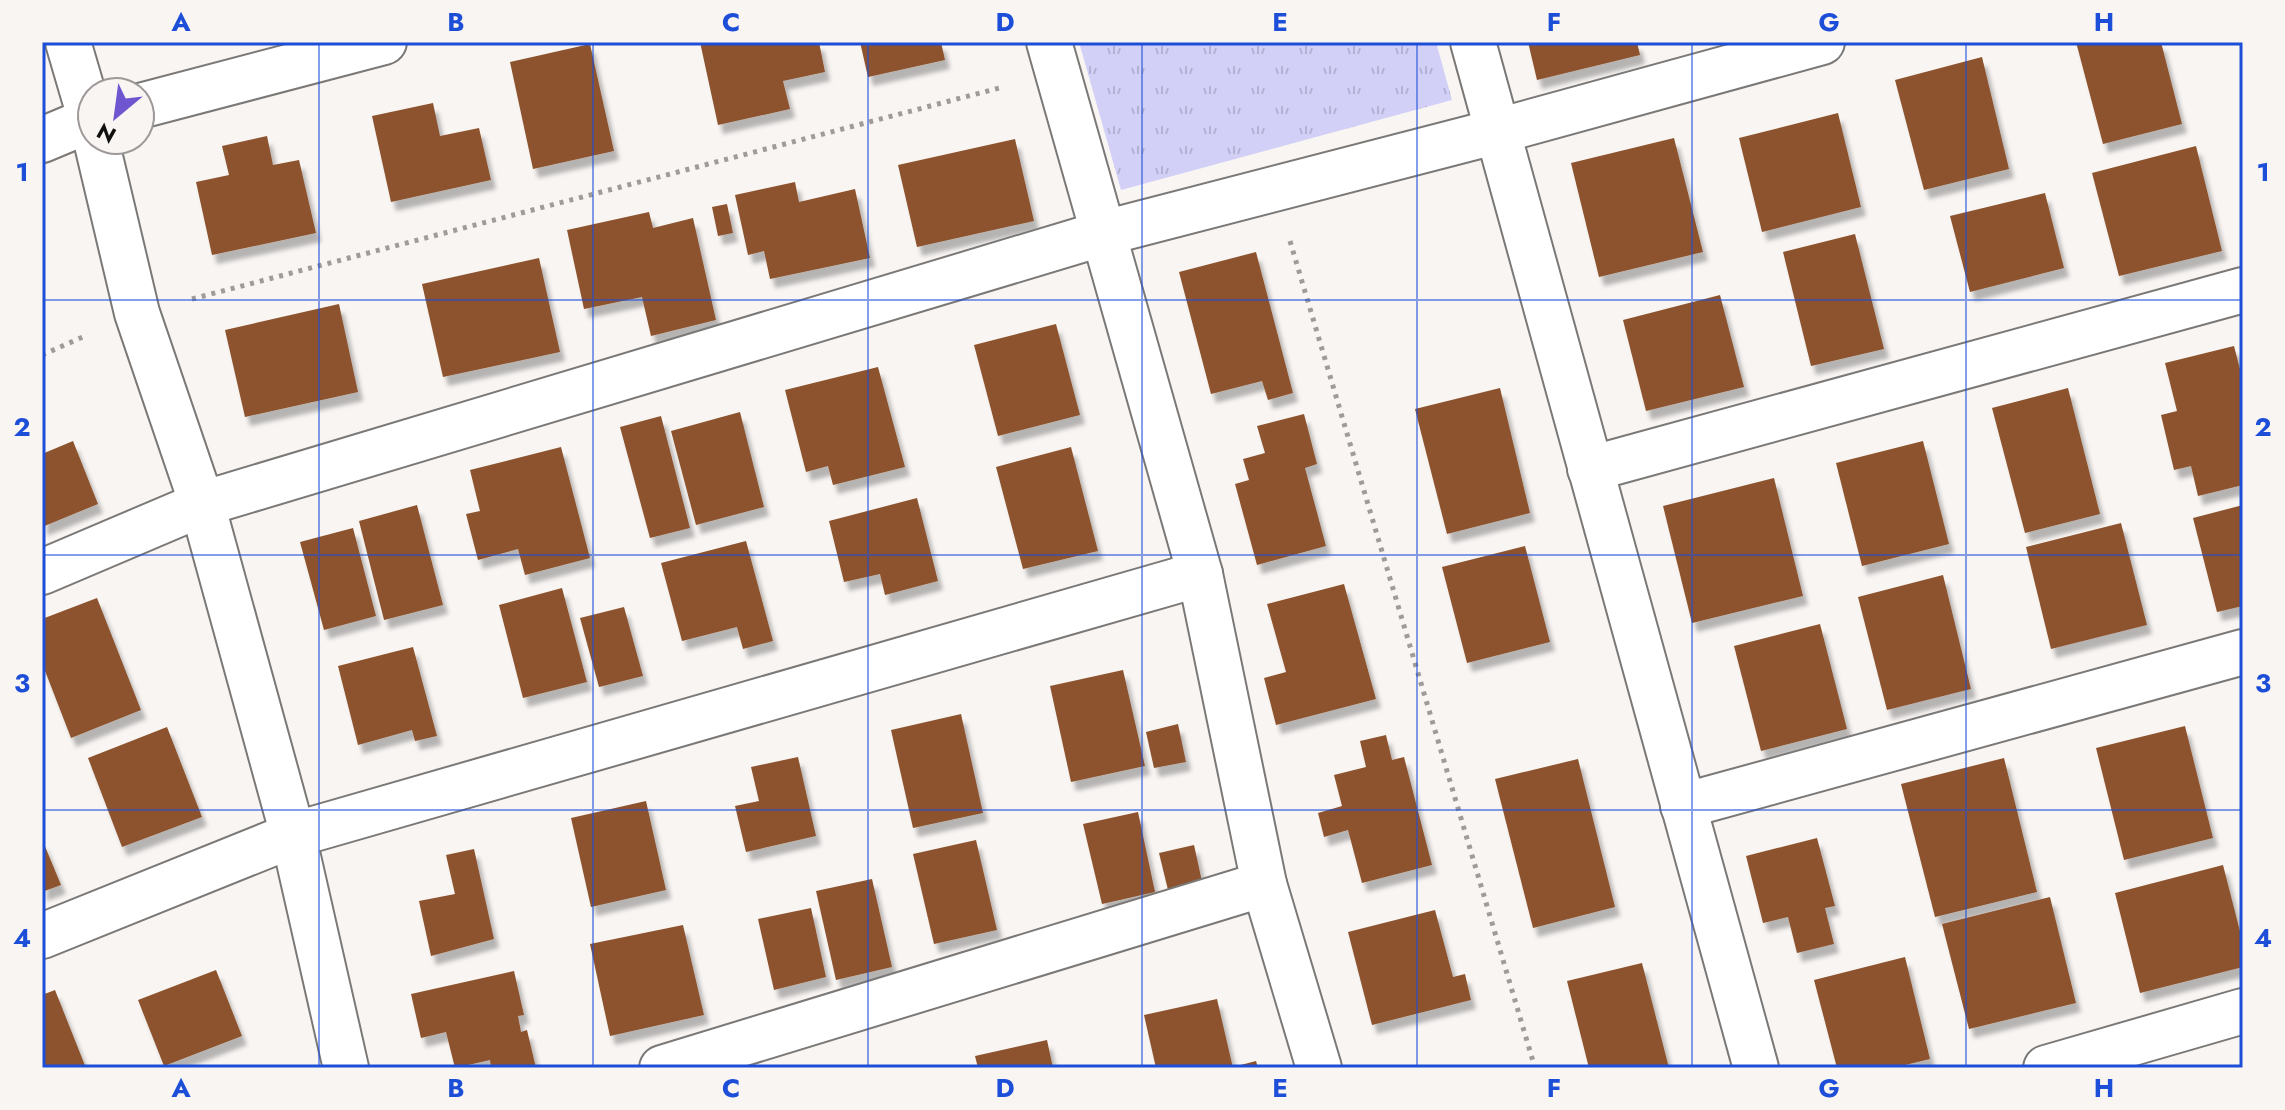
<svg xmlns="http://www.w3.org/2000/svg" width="2285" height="1110" font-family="Jost,sans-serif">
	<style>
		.park { fill: url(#park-tufts) }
		.building { fill: #8c532d; filter: url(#shadow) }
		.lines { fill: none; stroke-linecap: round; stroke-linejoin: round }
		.minor-casing { stroke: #7b7977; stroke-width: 48 }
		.path { stroke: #9e9b9a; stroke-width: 5; stroke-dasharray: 4 6; stroke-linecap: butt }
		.minor { stroke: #fff; stroke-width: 44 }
		.grid { fill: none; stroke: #1d4ed8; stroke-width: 2; stroke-opacity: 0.55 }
		.neatline { fill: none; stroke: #1d4ed8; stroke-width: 3 }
		.grid-label { font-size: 26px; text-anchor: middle; font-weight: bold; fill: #1d4ed8 }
	</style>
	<defs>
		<pattern id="park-tufts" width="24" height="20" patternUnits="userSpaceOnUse" patternTransform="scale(2)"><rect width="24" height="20" fill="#d3d0f8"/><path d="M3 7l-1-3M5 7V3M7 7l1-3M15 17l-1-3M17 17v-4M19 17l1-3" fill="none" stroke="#b4b2d3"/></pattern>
		<filter id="shadow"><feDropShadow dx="5" dy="9" stdDeviation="2" flood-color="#0004"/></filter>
	</defs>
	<rect width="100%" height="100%" fill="#f8f5f3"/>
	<polygon class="park" points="1079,42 1436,42 1452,100 1121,190"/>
	<g class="building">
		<polygon points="700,42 819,42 825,72 783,81 790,109 718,125"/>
		<polygon points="860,42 941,42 945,60 868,77"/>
		<polygon points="1528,42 1637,42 1640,55 1537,80"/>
		<polygon points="2076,42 2161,42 2182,124 2103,144"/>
		<polygon points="590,44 614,151 533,169 510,62"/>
		<polygon points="1982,57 2009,169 1924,190 1895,80"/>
		<polygon points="433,103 440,136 479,128 491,180 391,202 372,116"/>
		<polygon points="1838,113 1861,207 1762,232 1739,138"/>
		<polygon points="267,136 273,165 299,160 316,233 212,255 196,182 229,175 222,146"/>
		<polygon points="1674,138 1703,252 1599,277 1571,163"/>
		<polygon points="1015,139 1034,221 917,247 898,165"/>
		<polygon points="2196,146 2222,251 2119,276 2092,173"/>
		<polygon points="795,182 799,202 855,189 870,258 770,279 764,251 748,255 735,195"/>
		<polygon points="2045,193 2064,268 1970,292 1950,216"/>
		<polygon points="727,204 733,233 718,236 712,207"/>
		<polygon points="649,212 653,228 693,218 716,320 651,336 642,297 584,309 567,230"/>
		<polygon points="1855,234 1884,349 1811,366 1783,252"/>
		<polygon points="1256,252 1293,393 1268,400 1262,381 1211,394 1179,272"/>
		<polygon points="539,258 560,352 443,377 422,284"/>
		<polygon points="1720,295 1744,387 1646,411 1623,320"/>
		<polygon points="339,304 358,392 245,417 225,330"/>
		<polygon points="1056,324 1080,415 998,436 974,345"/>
		<polygon points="2234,346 2243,381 2243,485 2198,496 2191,466 2174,470 2161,415 2177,411 2165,363"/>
		<polygon points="878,367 905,467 833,485 828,466 806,472 785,390"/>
		<polygon points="1500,388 1530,513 1447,534 1415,409"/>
		<polygon points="2068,388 2100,514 2025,533 1992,408"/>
		<polygon points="740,412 764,507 696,525 671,431"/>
		<polygon points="1304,414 1317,464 1305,468 1326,546 1257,565 1235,484 1249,480 1243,459 1265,453 1257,426"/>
		<polygon points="661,416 690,528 650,538 620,427"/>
		<polygon points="73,441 98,504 42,527 42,454"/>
		<polygon points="1923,441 1949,544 1862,566 1836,463"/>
		<polygon points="561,447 590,558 525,575 518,549 478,560 466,514 480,511 470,470"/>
		<polygon points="1071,447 1098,551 1023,569 996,467"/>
		<polygon points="1774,478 1803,596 1692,623 1663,506"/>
		<polygon points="917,498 938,581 885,595 880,574 844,582 829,521"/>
		<polygon points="417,505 443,605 384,620 359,521"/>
		<polygon points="2243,505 2243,606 2217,612 2193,518"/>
		<polygon points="2121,523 2147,625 2051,649 2026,547"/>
		<polygon points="353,528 376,616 324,630 300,542"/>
		<polygon points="746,541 773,641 743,649 737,627 682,641 661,563"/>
		<polygon points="1525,546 1550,642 1467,663 1442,567"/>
		<polygon points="1943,575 1971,689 1887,710 1858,597"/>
		<polygon points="1344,584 1376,699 1276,725 1264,678 1286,672 1267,604"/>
		<polygon points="562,588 587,682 523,698 499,605"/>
		<polygon points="97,598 141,710 71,738 42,663 42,619"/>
		<polygon points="624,607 643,676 599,687 580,618"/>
		<polygon points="1820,624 1847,729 1761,751 1734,646"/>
		<polygon points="413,647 437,736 415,741 412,730 358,745 338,666"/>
		<polygon points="1123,670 1145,766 1071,782 1050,686"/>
		<polygon points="961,714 983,813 913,828 891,730"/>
		<polygon points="1178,724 1186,762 1154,768 1146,732"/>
		<polygon points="2185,726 2213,838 2124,860 2096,748"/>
		<polygon points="167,727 202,817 122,847 88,758"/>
		<polygon points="1386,735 1392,760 1404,757 1432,865 1362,883 1348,830 1324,837 1318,813 1342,806 1334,775 1366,767 1360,741"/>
		<polygon points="798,757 816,836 746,852 735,806 759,801 751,767"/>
		<polygon points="2004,758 2037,892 1935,917 1901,784"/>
		<polygon points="1578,759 1615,907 1533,928 1495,779"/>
		<polygon points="646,801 666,890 591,907 571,818"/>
		<polygon points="1138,812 1155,892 1102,904 1083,824"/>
		<polygon points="1817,838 1835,906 1825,908 1834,944 1797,953 1788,917 1763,923 1746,856"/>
		<polygon points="42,839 61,885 42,892"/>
		<polygon points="976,840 997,930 934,944 913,854"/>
		<polygon points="1194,845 1203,886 1169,894 1159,853"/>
		<polygon points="474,849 494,939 431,956 419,901 455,894 446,855"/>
		<polygon points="2223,865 2243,943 2243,967 2140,993 2115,893"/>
		<polygon points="872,879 892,967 836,980 816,891"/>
		<polygon points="2050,897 2076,1003 1969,1029 1942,924"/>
		<polygon points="811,908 826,977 774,990 758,919"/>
		<polygon points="1435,910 1453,977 1465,974 1471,1000 1372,1025 1348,932"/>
		<polygon points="683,925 704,1015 610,1036 590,944"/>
		<polygon points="1905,957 1930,1059 1893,1068 1837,1068 1814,980"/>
		<polygon points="1642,963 1669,1068 1589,1068 1567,981"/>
		<polygon points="216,970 242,1036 164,1066 138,1000"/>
		<polygon points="514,971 524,1015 518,1016 521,1032 527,1030 536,1068 491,1068 490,1060 455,1068 446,1032 421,1038 411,994"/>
		<polygon points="55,990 86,1068 42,1068 42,995"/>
		<polygon points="1217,999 1233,1068 1156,1068 1144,1015"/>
		<polygon points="1047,1040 1053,1068 978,1068 975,1056"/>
		<polygon points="1256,1061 1258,1068 1233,1068 1233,1067"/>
	</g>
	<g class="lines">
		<defs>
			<g id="minor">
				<polyline points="68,42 92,124"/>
				<polyline points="1049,42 1200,574 1264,884 1319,1068"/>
				<polyline points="1473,42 1756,1068"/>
				<polyline points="140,106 384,42"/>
				<polyline points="42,140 92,119"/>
				<polyline points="96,140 137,313 202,504 293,835 346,1068"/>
				<polyline points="1590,469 2243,290"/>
				<polyline points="42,572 202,504 1104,233 1498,131 1822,42"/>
				<polyline points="1683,806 2243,652"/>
				<polyline points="42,936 293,835 1200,574"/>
				<polyline points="662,1068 1264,884"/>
				<polyline points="2046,1068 2243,1011"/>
			</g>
		</defs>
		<use href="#minor" class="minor-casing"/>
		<g class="path">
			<polyline points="1290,241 1535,1068"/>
			<polyline points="192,299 1003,87"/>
			<polyline points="42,355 85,336"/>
		</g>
		<use href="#minor" class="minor"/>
	</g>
	<path class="grid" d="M 319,42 L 319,1068M 593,42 L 593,1068M 868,42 L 868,1068M 1142,42 L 1142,1068M 1417,42 L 1417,1068M 1692,42 L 1692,1068M 1966,42 L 1966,1068M 42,300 L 2243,300M 42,555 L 2243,555M 42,810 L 2243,810"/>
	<rect width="2285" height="1110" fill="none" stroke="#f8f5f3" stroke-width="88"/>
	<g transform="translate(116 116) rotate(209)"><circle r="38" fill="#f8f5f3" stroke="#9c9998" stroke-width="2"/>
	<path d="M0-6L14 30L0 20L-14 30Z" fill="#6f56d0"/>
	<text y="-12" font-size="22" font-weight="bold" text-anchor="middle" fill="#11100f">N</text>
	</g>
	<rect x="44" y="44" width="2197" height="1022" class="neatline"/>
	<g class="grid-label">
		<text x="181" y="31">A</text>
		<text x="456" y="31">B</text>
		<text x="731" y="31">C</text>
		<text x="1005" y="31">D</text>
		<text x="1280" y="31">E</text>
		<text x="1554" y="31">F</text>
		<text x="1829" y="31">G</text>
		<text x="2104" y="31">H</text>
		<text x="22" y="181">1</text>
		<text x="2263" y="181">1</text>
		<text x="22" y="436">2</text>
		<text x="2263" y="436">2</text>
		<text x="22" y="692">3</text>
		<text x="2263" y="692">3</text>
		<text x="22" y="947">4</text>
		<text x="2263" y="947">4</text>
		<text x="181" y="1097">A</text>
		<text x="456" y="1097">B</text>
		<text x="731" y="1097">C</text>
		<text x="1005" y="1097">D</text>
		<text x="1280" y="1097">E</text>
		<text x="1554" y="1097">F</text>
		<text x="1829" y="1097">G</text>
		<text x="2104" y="1097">H</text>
	</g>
</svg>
